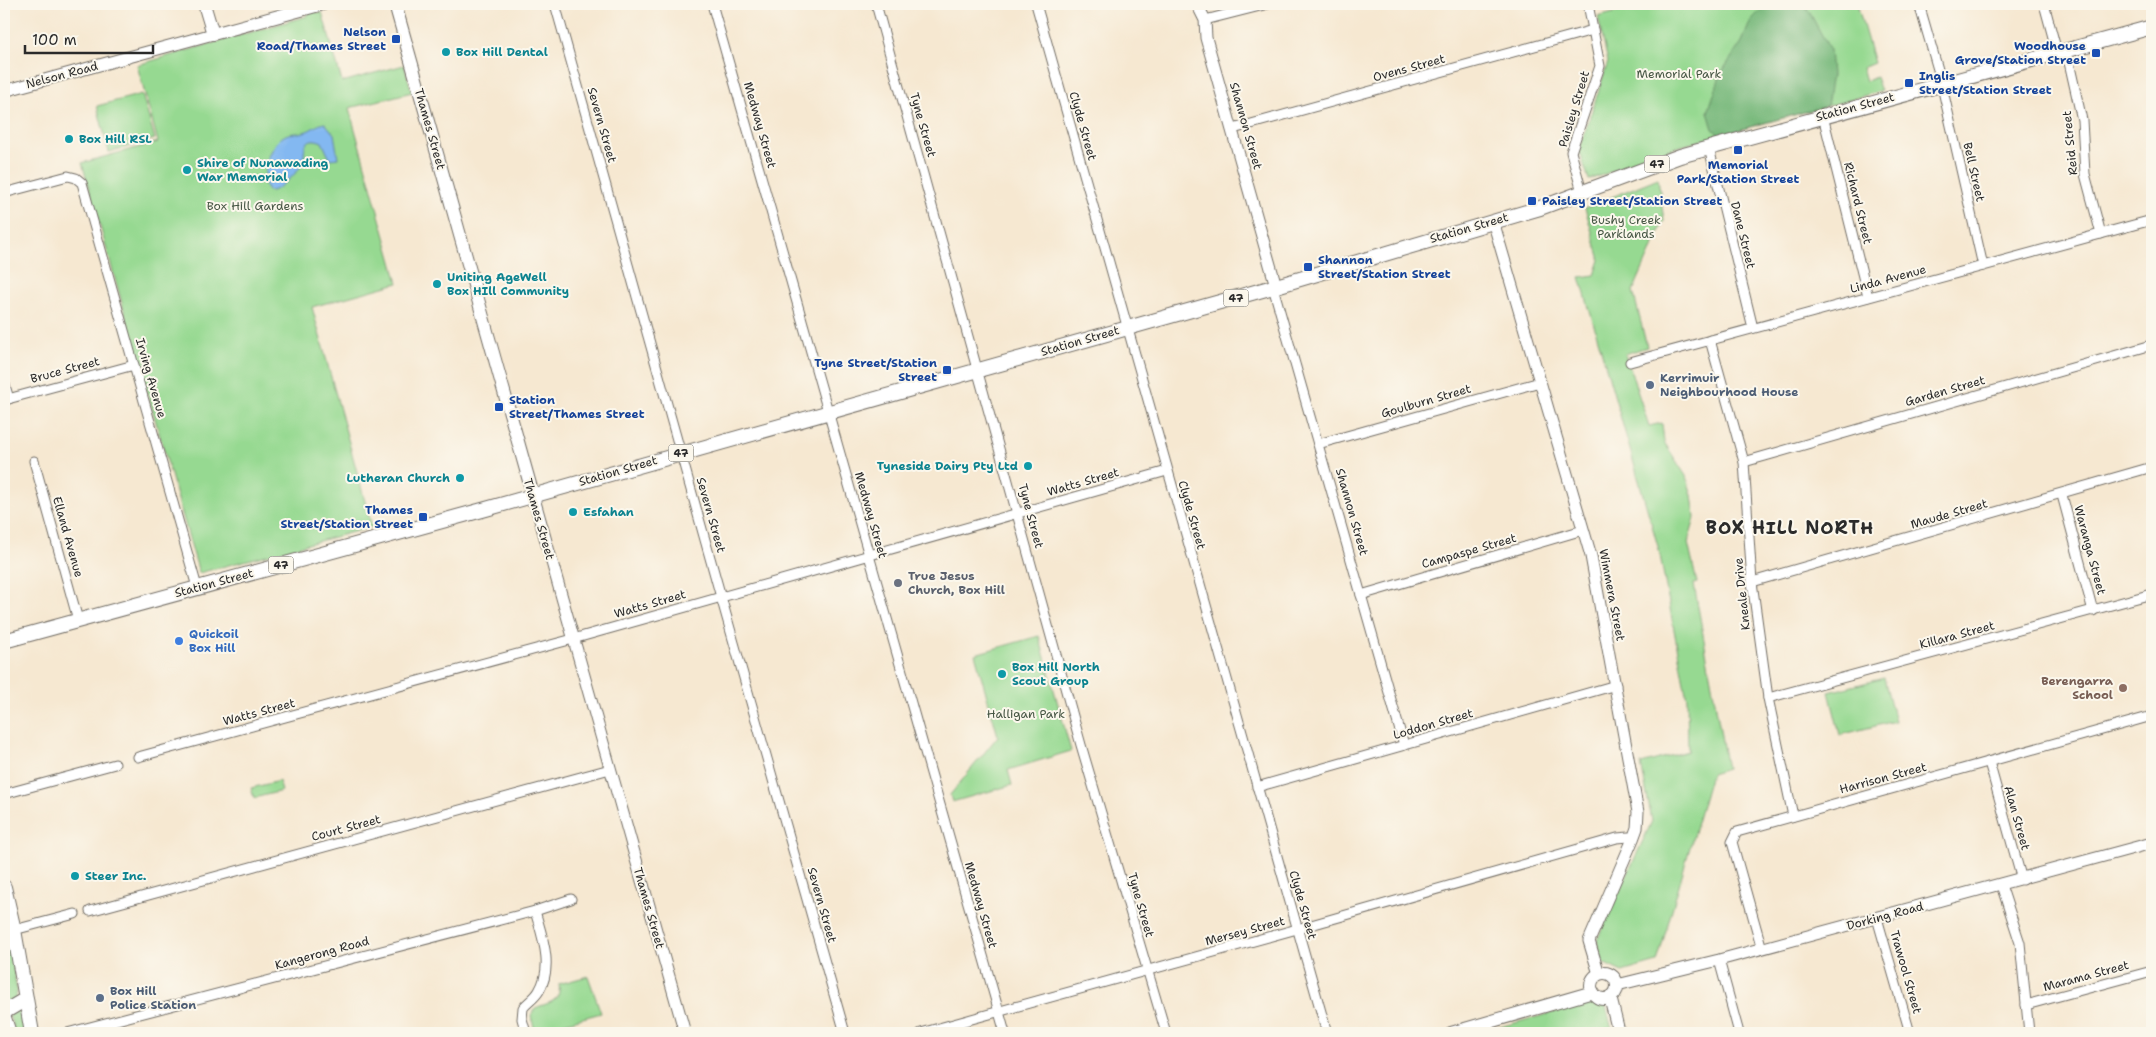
<svg xmlns="http://www.w3.org/2000/svg" width="2156" height="1037" font-family="'Shantell Sans',sans-serif">
	<style>
		.green { fill: #96d991; stroke: #60825e }
		.forest { fill: #78b97b; stroke: #527253 }
		.water { fill: #83b8f1; stroke: #57728e }
		.lines { fill: none; stroke-linecap: round; stroke-linejoin: round }
		.minor-casing { stroke: #726d65; stroke-width: 11 }
		.tertiary-casing { stroke: #726d65; stroke-width: 13 }
		.secondary-casing { stroke: #726d65; stroke-width: 14 }
		.primary-casing { stroke: #726d65; stroke-width: 16 }
		.minor { stroke: #fff; stroke-width: 9 }
		.tertiary { stroke: #fff; stroke-width: 11 }
		.secondary { stroke: #fff; stroke-width: 12 }
		.primary { stroke: #fff; stroke-width: 14 }
		.transit-dot { fill: #1a4fb4; stroke: #fbf7ec; stroke-width: 2 }
		.culture-dot { fill: #0f9aa8; stroke: #fbf7ec; stroke-width: 2 }
		.service-dot { fill: #5c6f8a; stroke: #fbf7ec; stroke-width: 2 }
		.worship-dot { fill: #6b7280; stroke: #fbf7ec; stroke-width: 2 }
		.shop-dot { fill: #3f7fe0; stroke: #fbf7ec; stroke-width: 2 }
		.education-dot { fill: #8d6e63; stroke: #fbf7ec; stroke-width: 2 }
		.labels { text-anchor: middle; dominant-baseline: central; stroke-width: 4; stroke-linejoin: round; paint-order: stroke }
		.shield { fill: #fbf7ec; stroke: #696865; stroke-width: 1 }
		.shield-label { font-size: 11px; font-weight: bold; fill: #2b2b2b }
		.transit-label { font-size: 12px; font-weight: bold; fill: #164399; stroke: #fbf7ec; text-anchor: end }
		.culture-label { font-size: 12px; font-weight: bold; fill: #0d838f; stroke: #fbf7ec; text-anchor: start }
		.street-label { font-size: 12px; fill: #2b2b2b; stroke: #fbf7ec }
		.park-label { font-size: 12px; fill: #465644; stroke: #fbf7ec }
		.service-label { font-size: 12px; font-weight: bold; fill: #4e5e75; stroke: #fbf7ec; text-anchor: start }
		.worship-label { font-size: 12px; font-weight: bold; fill: #5b616d; stroke: #fbf7ec; text-anchor: start }
		.shop-label { font-size: 12px; font-weight: bold; fill: #366cbe; stroke: #fbf7ec; text-anchor: start }
		.education-label { font-size: 12px; font-weight: bold; fill: #785e54; stroke: #fbf7ec; text-anchor: end }
		.district-label { font-size: 18px; font-weight: bold; letter-spacing: 1px; fill: #2b2b2b; stroke: #fbf7ec }
	</style>
	<rect width="100%" height="100%" fill="#fbf7ec"/>
	<filter id="ink" filterUnits="userSpaceOnUse"><feTurbulence type="fractalNoise" baseFrequency=".02" numOctaves="2"/><feDisplacementMap in="SourceGraphic" scale="10" xChannelSelector="R" yChannelSelector="G"/><feConvolveMatrix kernelMatrix="1 2 1 2 8 2 1 2 1" color-interpolation-filters="sRGB"/></filter>
	<filter id="wash" filterUnits="userSpaceOnUse"><feTurbulence type="fractalNoise" baseFrequency=".0096" numOctaves="4" result="noise"/><feDisplacementMap in="SourceGraphic" scale="20" xChannelSelector="R" yChannelSelector="G"/><feGaussianBlur stdDeviation="1.12" result="paint"/><feColorMatrix in="noise" values="0 0 0 0 0 0 0 0 0 0 0 0 0 0 0 0 0 1.4 0 .05"/><feComposite in="paint" operator="in"/></filter>
	<g filter="url(#wash)">
		<rect width="100%" height="100%" fill="#f6e8d1"/>
		<g class="green">
			<polygon points="1632,4 1857,4 1874,63 1862,68 1866,81 1876,77 1881,91 1674,148 1589,180 1579,150 1608,62 1598,17 1628,9"/>
			<polygon points="315,10 318,13 322,12 342,82 404,65 412,92 349,108 398,283 312,307 372,527 199,573 82,163 158,142 137,65 307,16 309,12"/>
			<polygon points="142,94 155,139 109,152 97,106"/>
			<polygon points="1658,178 1664,221 1633,291 1647,347 1625,354 1649,426 1662,423 1664,442 1686,476 1692,495 1695,518 1688,543 1697,583 1694,584 1727,769 1711,774 1657,962 1622,972 1603,963 1597,940 1652,821 1641,764 1688,751 1687,699 1659,550 1580,277 1595,275 1600,260 1585,208"/>
			<polygon points="1039,636 1071,751 1008,770 1012,785 952,802 950,795 998,736 975,654"/>
			<polygon points="1884,678 1895,721 1840,735 1829,692"/>
			<polygon points="279,781 282,791 254,798 251,788"/>
			<polygon points="4,903 17,992 15,1000 9,1003 4,1001"/>
			<path d="M 588,976 L 601,1013 L 535,1031 L 531,1016 L 535,1008 C 547,1003 562,1002 559,984 Z"/>
			<polygon points="1604,999 1613,1033 1477,1033"/>
			<polygon points="20,1009 27,1033 15,1033 9,1015"/>
		</g>
		<polygon class="forest" points="1767,4 1805,4 1830,50 1832,75 1827,106 1720,135 1713,129 1708,112 1721,73 1742,42 1751,20"/>
		<path class="water" d="M 325,123 L 334,134 L 338,158 L 330,159 L 322,142 C 317,140 311,138 307,143 C 303,147 305,156 303,162 C 300,171 281,188 272,191 L 267,190 C 260,176 270,144 284,136 C 290,132 297,134 304,132 C 312,130 317,124 325,123 Z"/>
	</g>
	<g filter="url(#ink)">
		<g class="lines">
			<defs>
				<g id="minor">
					<polyline points="555,4 721,597 845,1033"/>
					<polyline points="712,4 1005,1033"/>
					<polyline points="876,4 1081,745 1166,1033"/>
					<polyline points="1036,4 1327,1033"/>
					<polyline points="1919,4 1939,73 1983,266"/>
					<polyline points="2044,4 2057,52"/>
					<polyline points="1205,20 1268,4"/>
					<polyline points="2066,49 2082,120 2085,174 2101,234"/>
					<polyline points="1823,116 1868,297"/>
					<polyline points="1233,129 1593,30"/>
					<polyline points="1709,148 1753,328"/>
					<polyline points="1582,192 1571,152 1600,66 1588,4"/>
					<polyline points="4,193 68,176 76,178 82,183 197,587"/>
					<polyline points="1273,287 1404,745"/>
					<polyline points="1710,340 1744,462 1752,582 1768,698 1793,816"/>
					<polyline points="1630,362 2152,220"/>
					<polyline points="4,382 9,399"/>
					<polyline points="4,400 134,365"/>
					<polyline points="1318,444 1540,382"/>
					<polyline points="34,461 78,620"/>
					<polyline points="1744,462 2152,345"/>
					<polyline points="2062,495 2093,611"/>
					<polyline points="1752,582 2152,467"/>
					<polyline points="1361,595 1583,530"/>
					<polyline points="1768,698 2152,594"/>
					<polyline points="138,757 573,639 1167,471"/>
					<polyline points="1989,762 2022,880"/>
					<polyline points="1257,787 1616,685"/>
					<polyline points="4,794 115,764"/>
					<polyline points="2001,885 2020,943 2029,1033"/>
					<polyline points="90,911 610,769"/>
					<polyline points="1877,918 1910,1033"/>
					<polyline points="14,930 75,914"/>
					<polyline points="1762,949 1732,842 1737,832 2152,716"/>
					<polyline points="1719,960 1739,1033"/>
					<polyline points="2026,1005 2152,971"/>
					<polyline points="67,1033 535,911 571,899"/>
					<path d="M 526,1033 L 522,1019 L 523,1008 C 528,1002 535,998 539,991 C 554,966 542,936 535,911"/>
					<polyline points="921,1033 1297,929 1617,838 1629,837 1633,839"/>
				</g>
				<g id="tertiary">
					<polyline points="1197,4 1205,20 1206,38 1276,286"/>
					<polyline points="4,91 213,34"/>
					<polyline points="1493,221 1591,556 1638,812 1637,828 1633,839 1589,941 1599,974"/>
					<polyline points="533,495 685,1033"/>
					<polyline points="1617,985 1719,960 2152,843"/>
				</g>
				<g id="secondary">
					<polyline points="204,4 213,34 323,4"/>
					<polyline points="395,4 533,495"/>
					<circle cx="1604" cy="986" r="13"/>
					<polyline points="1610,997 1619,1033"/>
					<polyline points="1451,1033 1593,992"/>
				</g>
				<g id="primary">
					<polyline points="4,641 486,509 1273,287 1540,208 1680,156 2152,27"/>
					<polyline points="4,887 14,930 32,1033"/>
					<polyline points="4,1012 26,999"/>
					<polyline points="4,1018 9,1033"/>
				</g>
			</defs>
			<use href="#minor" class="minor-casing"/>
			<use href="#tertiary" class="tertiary-casing"/>
			<use href="#secondary" class="secondary-casing"/>
			<use href="#primary" class="primary-casing"/>
			<use href="#minor" class="minor"/>
			<use href="#tertiary" class="tertiary"/>
			<use href="#secondary" class="secondary"/>
			<use href="#primary" class="primary"/>
		</g>
	</g>
	<g class="transit-dot">
		<rect x="391" y="34" width="10" height="10" rx="2.5"/>
		<rect x="2091" y="48" width="10" height="10" rx="2.5"/>
		<rect x="1904" y="78" width="10" height="10" rx="2.5"/>
		<rect x="1733" y="145" width="10" height="10" rx="2.5"/>
		<rect x="1527" y="196" width="10" height="10" rx="2.5"/>
		<rect x="1303" y="262" width="10" height="10" rx="2.5"/>
		<rect x="942" y="365" width="10" height="10" rx="2.5"/>
		<rect x="494" y="402" width="10" height="10" rx="2.5"/>
		<rect x="418" y="512" width="10" height="10" rx="2.5"/>
	</g>
	<g class="culture-dot">
		<circle cx="446" cy="52" r="5"/>
		<circle cx="69" cy="139" r="5"/>
		<circle cx="187" cy="170" r="5"/>
		<circle cx="437" cy="284" r="5"/>
		<circle cx="1028" cy="466" r="5"/>
		<circle cx="460" cy="478" r="5"/>
		<circle cx="573" cy="512" r="5"/>
		<circle cx="1002" cy="674" r="5"/>
		<circle cx="75" cy="876" r="5"/>
	</g>
	<g class="service-dot">
		<circle cx="1650" cy="385" r="5"/>
		<circle cx="100" cy="998" r="5"/>
	</g>
	<circle class="worship-dot" cx="898" cy="583" r="5"/>
	<circle class="shop-dot" cx="179" cy="641" r="5"/>
	<circle class="education-dot" cx="2123" cy="688" r="5"/>
	<g class="labels">
		<g class="shield">
			<rect x="1644.5" y="155.5" width="25" height="17" rx="4"/>
			<rect x="1223.5" y="289.5" width="25" height="17" rx="4"/>
			<rect x="668.5" y="444.5" width="25" height="17" rx="4"/>
			<rect x="268.5" y="556.5" width="25" height="17" rx="4"/>
		</g>
		<g class="shield-label">
			<text x="1657" y="164">47</text>
			<text x="1236" y="298">47</text>
			<text x="681" y="453">47</text>
			<text x="281" y="565">47</text>
		</g>
		<g class="transit-label">
			<text x="386" y="32">Nelson<tspan x="386" dy="14">Road/Thames Street</tspan></text>
			<text x="2086" y="46">Woodhouse<tspan x="2086" dy="14">Grove/Station Street</tspan></text>
			<text x="1919" y="76" text-anchor="start">Inglis<tspan x="1919" dy="14">Street/Station Street</tspan></text>
			<text x="1738" y="165" text-anchor="middle">Memorial<tspan x="1738" dy="14">Park/Station Street</tspan></text>
			<text x="1542" y="201" text-anchor="start">Paisley Street/Station Street</text>
			<text x="1318" y="260" text-anchor="start">Shannon<tspan x="1318" dy="14">Street/Station Street</tspan></text>
			<text x="937" y="363">Tyne Street/Station<tspan x="937" dy="14">Street</tspan></text>
			<text x="509" y="400" text-anchor="start">Station<tspan x="509" dy="14">Street/Thames Street</tspan></text>
			<text x="413" y="510">Thames<tspan x="413" dy="14">Street/Station Street</tspan></text>
		</g>
		<g class="culture-label">
			<text x="456" y="52">Box Hill Dental</text>
			<text x="79" y="139">Box Hill RSL</text>
			<text x="197" y="163">Shire of Nunawading<tspan x="197" dy="14">War Memorial</tspan></text>
			<text x="447" y="277">Uniting AgeWell<tspan x="447" dy="14">Box HIll Community</tspan></text>
			<text x="1018" y="466" text-anchor="end">Tyneside Dairy Pty Ltd</text>
			<text x="450" y="478" text-anchor="end">Lutheran Church</text>
			<text x="583" y="512">Esfahan</text>
			<text x="1012" y="667">Box Hill North<tspan x="1012" dy="14">Scout Group</tspan></text>
			<text x="85" y="876">Steer Inc.</text>
		</g>
		<g class="street-label">
			<text transform="translate(1409 68) rotate(-15)">Ovens Street</text>
			<text transform="translate(62 75) rotate(-15)">Nelson Road</text>
			<text transform="translate(1855 107) rotate(-15)">Station Street</text>
			<text transform="translate(1574 109) rotate(-73)">Paisley Street</text>
			<text transform="translate(602 125) rotate(74)">Severn Street</text>
			<text transform="translate(760 125) rotate(74)">Medway Street</text>
			<text transform="translate(923 125) rotate(74)">Tyne Street</text>
			<text transform="translate(1083 126) rotate(74)">Clyde Street</text>
			<text transform="translate(1246 126) rotate(74)">Shannon Street</text>
			<text transform="translate(430 129) rotate(74)">Thames Street</text>
			<text transform="translate(2070 143) rotate(-96)">Reid Street</text>
			<text transform="translate(1974 172) rotate(77)">Bell Street</text>
			<text transform="translate(1858 203) rotate(76)">Richard Street</text>
			<text transform="translate(1469 228) rotate(-16)">Station Street</text>
			<text transform="translate(1743 235) rotate(76)">Dane Street</text>
			<text transform="translate(1888 279) rotate(-15)">Linda Avenue</text>
			<text transform="translate(1080 341) rotate(-16)">Station Street</text>
			<text transform="translate(65 370) rotate(-15)">Bruce Street</text>
			<text transform="translate(151 378) rotate(74)">Irving Avenue</text>
			<text transform="translate(1945 391) rotate(-16)">Garden Street</text>
			<text transform="translate(1426 401) rotate(-16)">Goulburn Street</text>
			<text transform="translate(618 471) rotate(-16)">Station Street</text>
			<text transform="translate(1083 482) rotate(-16)">Watts Street</text>
			<text transform="translate(1352 512) rotate(74)">Shannon Street</text>
			<text transform="translate(1949 514) rotate(-16)">Maude Street</text>
			<text transform="translate(711 515) rotate(74)">Severn Street</text>
			<text transform="translate(871 515) rotate(74)">Medway Street</text>
			<text transform="translate(1192 515) rotate(74)">Clyde Street</text>
			<text transform="translate(1031 516) rotate(75)">Tyne Street</text>
			<text transform="translate(539 519) rotate(74)">Thames Street</text>
			<text transform="translate(68 537) rotate(74)">Elland Avenue</text>
			<text transform="translate(2090 550) rotate(75)">Waranga Street</text>
			<text transform="translate(1469 551) rotate(-16)">Campaspe Street</text>
			<text transform="translate(214 583) rotate(-15)">Station Street</text>
			<text transform="translate(1742 594) rotate(-96)">Kneale Drive</text>
			<text transform="translate(1612 595) rotate(79)">Wimmera Street</text>
			<text transform="translate(650 604) rotate(-16)">Watts Street</text>
			<text transform="translate(1957 635) rotate(-15)">Killara Street</text>
			<text transform="translate(259 712) rotate(-15)">Watts Street</text>
			<text transform="translate(1433 724) rotate(-16)">Loddon Street</text>
			<text transform="translate(1883 778) rotate(-15)">Harrison Street</text>
			<text transform="translate(2017 818) rotate(74)">Alan Street</text>
			<text transform="translate(346 828) rotate(-15)">Court Street</text>
			<text transform="translate(822 905) rotate(74)">Severn Street</text>
			<text transform="translate(981 905) rotate(74)">Medway Street</text>
			<text transform="translate(1141 905) rotate(74)">Tyne Street</text>
			<text transform="translate(1303 905) rotate(74)">Clyde Street</text>
			<text transform="translate(649 908) rotate(74)">Thames Street</text>
			<text transform="translate(1885 916) rotate(-15)">Dorking Road</text>
			<text transform="translate(1245 931) rotate(-15)">Mersey Street</text>
			<text transform="translate(322 953) rotate(-15)">Kangerong Road</text>
			<text transform="translate(1906 972) rotate(74)">Trawool Street</text>
			<text transform="translate(2086 976) rotate(-15)">Marama Street</text>
		</g>
		<g class="park-label">
			<text x="1679" y="74">Memorial Park</text>
			<text x="255" y="206">Box Hill Gardens</text>
			<text x="1626" y="220">Bushy Creek<tspan x="1626" dy="14">Parklands</tspan></text>
			<text x="1026" y="714">Halligan Park</text>
		</g>
		<g class="service-label">
			<text x="1660" y="378">Kerrimuir<tspan x="1660" dy="14">Neighbourhood House</tspan></text>
			<text x="110" y="991">Box Hill<tspan x="110" dy="14">Police Station</tspan></text>
		</g>
		<g class="worship-label">
			<text x="908" y="576">True Jesus<tspan x="908" dy="14">Church, Box Hill</tspan></text>
		</g>
		<g class="shop-label">
			<text x="189" y="634">Quickoil<tspan x="189" dy="14">Box Hill</tspan></text>
		</g>
		<g class="education-label">
			<text x="2113" y="681">Berengarra<tspan x="2113" dy="14">School</tspan></text>
		</g>
		<g class="district-label">
			<text x="1790" y="528">BOX HILL NORTH</text>
		</g>
	</g>
	<rect width="2156" height="1037" fill="none" stroke="#fbf7ec" stroke-width="20"/>
	<path d="M25 45v8h128v-8" fill="none" stroke="#2b2b2b" stroke-width="2.5"/>
	<text x="32" y="45" font-size="15" fill="#2b2b2b" stroke="#fbf7ec" stroke-width="4" paint-order="stroke">100 m</text>
</svg>
